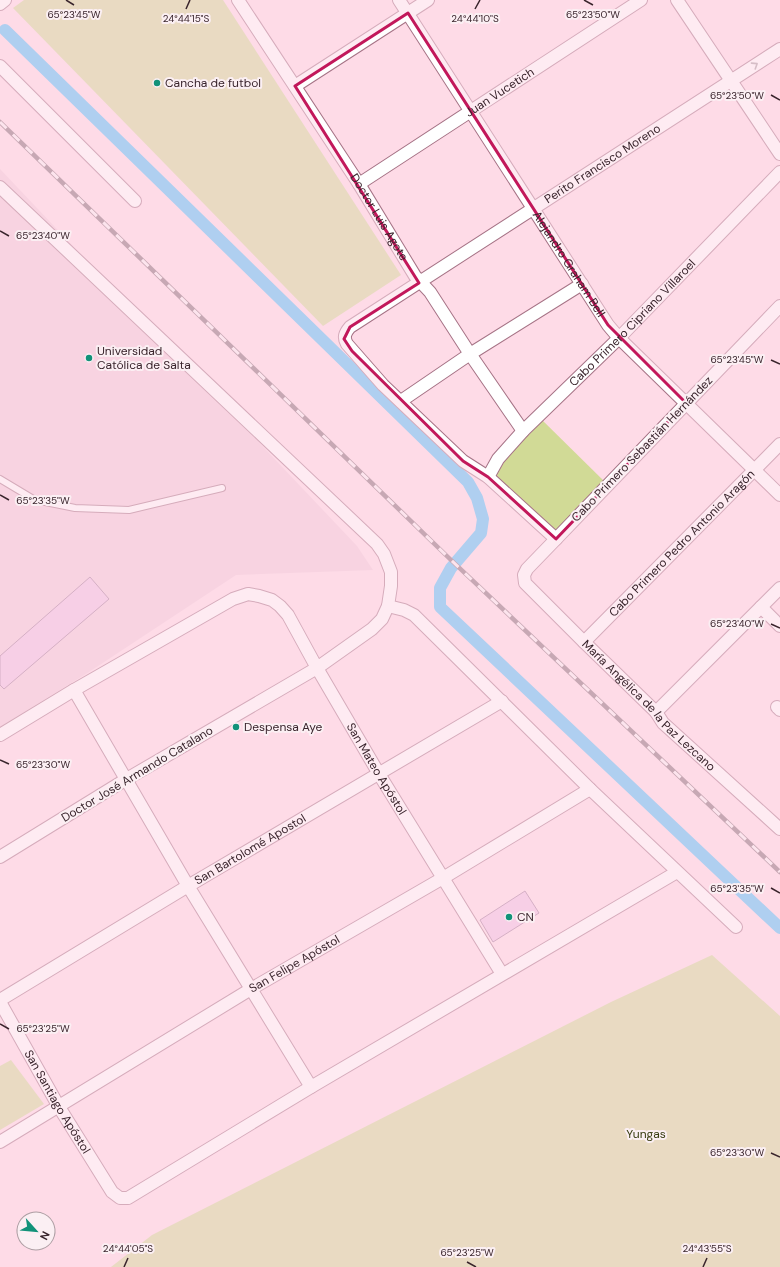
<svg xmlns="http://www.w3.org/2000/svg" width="780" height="1267" font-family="'DM Sans',sans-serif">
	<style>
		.built { fill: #f1cbd9 }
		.green { fill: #d1da96 }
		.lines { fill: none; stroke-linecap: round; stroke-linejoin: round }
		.canal { stroke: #50c0fb; stroke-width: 12 }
		.building { fill: #efc1e4; stroke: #a57b9b }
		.service-casing { stroke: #a67386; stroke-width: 8 }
		.minor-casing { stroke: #a67386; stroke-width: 14 }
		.service { stroke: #fff; stroke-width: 6 }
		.minor { stroke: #fff; stroke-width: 12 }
		.rail-casing { stroke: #866b75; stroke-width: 4.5 }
		.rail { stroke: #fbeff3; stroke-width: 3; stroke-dasharray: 9; stroke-linecap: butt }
		.oneway { stroke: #a69ca0 }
		.marked { fill: none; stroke: #c2185b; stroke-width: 3; stroke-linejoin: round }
		.ticks { fill: none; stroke: #39242c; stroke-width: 1.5 }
		.poi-dot { fill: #119279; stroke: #fbeff3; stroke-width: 1.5 }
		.labels { text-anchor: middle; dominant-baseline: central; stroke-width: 4; stroke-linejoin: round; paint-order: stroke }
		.poi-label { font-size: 12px; fill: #39242c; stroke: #fbeff3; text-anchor: start }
		.street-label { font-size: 12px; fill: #39242c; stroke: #fbeff3 }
		.park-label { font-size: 12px; fill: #373c10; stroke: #fbeff3 }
		.ticks-label { font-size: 10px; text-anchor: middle; fill: #39242c; stroke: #fbeff3; stroke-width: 4; stroke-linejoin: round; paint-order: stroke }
	</style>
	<rect width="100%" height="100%" fill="#fedbe7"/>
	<polygon class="built" points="0,169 357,546 373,570 236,575 89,672 0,727"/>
	<g class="green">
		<polygon points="24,0 223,0 401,275 323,326 13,8"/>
		<polygon points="538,416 608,485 556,539 488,477"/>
		<polygon points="712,955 780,1016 780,1267 111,1267 152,1235 611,1002"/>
		<polygon points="11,1060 44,1104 0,1130 0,1066"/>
	</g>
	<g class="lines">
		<polyline class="canal" points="5,30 468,482 477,498 483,519 481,533 451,568 440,588 440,607 780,928"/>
	</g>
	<g class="building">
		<polygon points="90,577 109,599 4,689 0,685 0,656"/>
		<polygon points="525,891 539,913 493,942 480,920"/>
	</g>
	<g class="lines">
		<defs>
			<polyline id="service" points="0,479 35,500 75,508 129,510 222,488"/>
			<g id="minor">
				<path id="s1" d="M 238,0 L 359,184 L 415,276 L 430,292 L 470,354 L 523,431"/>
				<path id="s2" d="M 399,0 L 608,325 L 619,338 L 780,495"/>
				<polyline points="677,0 780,154"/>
				<polyline points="0,4 5,0"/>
				<polyline points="0,66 135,201"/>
				<polyline points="295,86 428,0"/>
				<path id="s3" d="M 359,184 L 641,0"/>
				<polyline points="0,187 377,544 384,554 391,572 391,586 388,606 382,619 372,629 317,668 125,780 0,857"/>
				<path id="s4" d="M 780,306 L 556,539 L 527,569 L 524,575 L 525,583 L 584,642 L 656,712 L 663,723 L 780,829"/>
				<polyline points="401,401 470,354 582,284"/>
				<path id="s5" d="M 488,477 L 498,459 L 523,431 L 619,338 L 780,172"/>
				<path id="s6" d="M 556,539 L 488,477 L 463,461 L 383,385 L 347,344 C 343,337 345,333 350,327 L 780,49"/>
				<polyline points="388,606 404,610 414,615 590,789 736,927"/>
				<polyline points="761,607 780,626"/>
				<path id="s7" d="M 584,642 L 780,444"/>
				<polyline points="74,690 188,886 311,1087"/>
				<polyline points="777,707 780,710"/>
				<polyline points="656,712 780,588"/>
				<path id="s8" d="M 0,735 L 74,690 L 233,599 L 248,594 L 259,596 L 272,600 L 280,606 L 288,615 L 317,668 L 379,774 L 502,974"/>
				<path id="s9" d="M 0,1000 L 188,886 L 502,701"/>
				<path id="s10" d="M 0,1002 L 59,1107 L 112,1192 L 120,1198 L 128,1198 L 311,1087 L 677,872"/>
				<path id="s11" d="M 0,1142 L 251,989 L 443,878 L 590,789"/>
			</g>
		</defs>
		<use href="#service" class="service-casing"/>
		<use href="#minor" class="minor-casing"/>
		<use href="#service" class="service"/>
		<use href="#minor" class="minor"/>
		<defs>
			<polyline id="rail" points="0,122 451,560 780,872"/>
		</defs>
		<use href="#rail" class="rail-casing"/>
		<use href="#rail" class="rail"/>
	</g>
	<defs><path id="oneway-chevron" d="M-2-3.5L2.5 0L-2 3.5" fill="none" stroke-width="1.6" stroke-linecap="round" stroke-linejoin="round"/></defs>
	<use class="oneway" href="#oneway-chevron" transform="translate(755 65) rotate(-33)"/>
	<path d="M0 0H780V1267H0ZM 408,13 L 608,325 L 686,403 L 556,539 L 488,477 L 463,461 L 352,351 L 344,339 L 350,327 L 419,283 L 295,86 Z" fill="#fedbe7" fill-opacity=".55" fill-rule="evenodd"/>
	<path class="marked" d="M 408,13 L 608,325 L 686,403 L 556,539 L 488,477 L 463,461 L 352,351 L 344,339 L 350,327 L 419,283 L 295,86 Z"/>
	<path class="ticks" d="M 66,0 L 74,5M 584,0 L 593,5M 186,9 L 190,0M 475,9 L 480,0M 771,95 L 780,100M 0,231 L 9,236M 771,360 L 780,364M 0,495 L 9,500M 771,624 L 780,628M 0,760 L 9,764M 771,888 L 780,893M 0,1024 L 9,1029M 771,1153 L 780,1157M 467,1262 L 476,1267M 124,1267 L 128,1258M 703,1267 L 707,1258"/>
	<g class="poi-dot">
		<circle cx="157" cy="83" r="4"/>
		<circle cx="89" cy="358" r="4"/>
		<circle cx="236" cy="727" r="4"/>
		<circle cx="509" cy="917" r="4"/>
	</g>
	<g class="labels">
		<g class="poi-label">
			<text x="165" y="83">Cancha de futbol</text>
			<text x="97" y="351">Universidad<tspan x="97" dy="14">Católica de Salta</tspan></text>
			<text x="244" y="727">Despensa Aye</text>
			<text x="517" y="917">CN</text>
		</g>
		<g class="street-label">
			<text stroke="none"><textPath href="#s3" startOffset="168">Juan Vucetich</textPath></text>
			<text stroke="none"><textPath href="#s6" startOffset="606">Perito Francisco Moreno</textPath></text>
			<text stroke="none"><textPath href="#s1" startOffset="259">Doctor Luis Agote</textPath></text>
			<text stroke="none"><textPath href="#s2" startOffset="314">Alejandro Graham Bell</textPath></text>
			<text stroke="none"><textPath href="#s5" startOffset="212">Cabo Primero Cipriano Villaroel</textPath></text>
			<text transform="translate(642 449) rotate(-46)">Cabo Primero Sebastián Hernández</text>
			<text stroke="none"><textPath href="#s7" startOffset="139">Cabo Primero Pedro Antonio Aragón</textPath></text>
			<text stroke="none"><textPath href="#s4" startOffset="554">María Angélica de la Paz Lezcano</textPath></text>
			<text stroke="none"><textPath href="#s8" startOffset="510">San Mateo Apóstol</textPath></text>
			<text transform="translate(137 774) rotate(-31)">Doctor José Armando Catalano</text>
			<text stroke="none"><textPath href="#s9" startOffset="292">San Bartolomé Apostol</textPath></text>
			<text stroke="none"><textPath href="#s11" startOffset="344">San Felipe Apóstol</textPath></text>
			<text stroke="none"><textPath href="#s10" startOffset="115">San Santiago Apóstol</textPath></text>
		</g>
		<g class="park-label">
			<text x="646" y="1134">Yungas</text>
		</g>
	</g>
	<g class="ticks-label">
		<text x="74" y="18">65°23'45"W</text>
		<text x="593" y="18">65°23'50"W</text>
		<text x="186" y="22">24°44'15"S</text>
		<text x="475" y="22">24°44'10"S</text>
		<text x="737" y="99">65°23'50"W</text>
		<text x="43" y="239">65°23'40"W</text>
		<text x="737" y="363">65°23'45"W</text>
		<text x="43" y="504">65°23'35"W</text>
		<text x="737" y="627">65°23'40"W</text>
		<text x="43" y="768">65°23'30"W</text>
		<text x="737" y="892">65°23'35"W</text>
		<text x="43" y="1032">65°23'25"W</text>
		<text x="737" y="1156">65°23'30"W</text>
		<text x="128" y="1252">24°44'05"S</text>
		<text x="707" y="1252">24°43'55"S</text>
		<text x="467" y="1256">65°23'25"W</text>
	</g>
	<g transform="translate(36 1231) rotate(117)"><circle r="19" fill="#fbeff3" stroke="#ad9ea3"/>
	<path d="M0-3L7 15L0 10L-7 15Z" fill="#119279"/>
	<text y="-6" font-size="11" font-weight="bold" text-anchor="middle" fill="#39242c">N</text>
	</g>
</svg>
